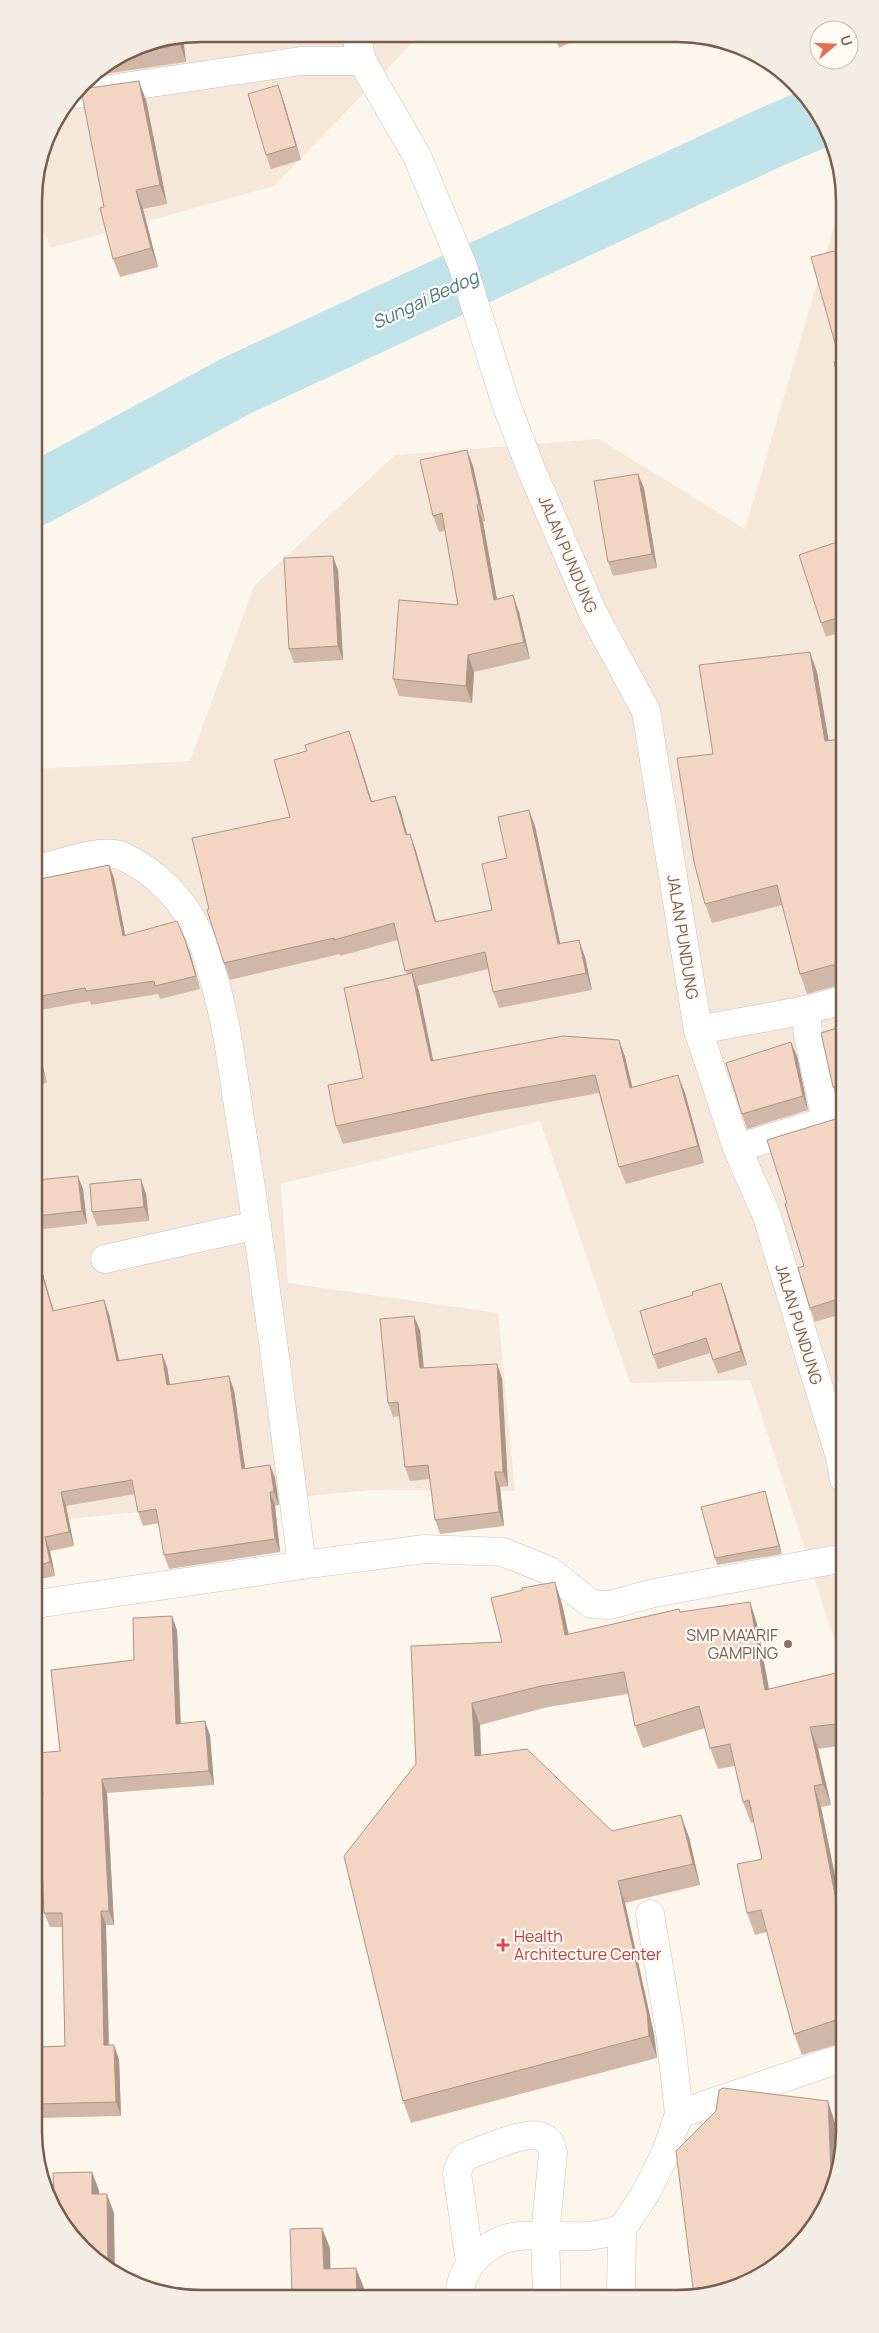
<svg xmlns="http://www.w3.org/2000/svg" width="879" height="2333" font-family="Manrope,sans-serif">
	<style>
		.residential { fill: #f5e8da }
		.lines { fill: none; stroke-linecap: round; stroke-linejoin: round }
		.river { stroke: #bfe3e8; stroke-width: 62 }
		.minor-casing { stroke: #d1beb0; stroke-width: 29 }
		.minor { stroke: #fff; stroke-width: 28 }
		.wall { fill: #d1b7a8 }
		.shaded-wall { fill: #aa9588 }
		.building { fill: #f3d5c3; stroke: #aa9588 }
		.education-dot { fill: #8d6e63; stroke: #fffaf3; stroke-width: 2 }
		.health-dot { fill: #e0444e; stroke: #fffaf3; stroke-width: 2 }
		.labels { text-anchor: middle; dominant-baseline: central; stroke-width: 4.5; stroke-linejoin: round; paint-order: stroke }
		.street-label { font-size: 16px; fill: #7a5c4d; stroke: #fffaf3 }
		.education-label { font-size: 16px; fill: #785e54; stroke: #fffaf3; text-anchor: end }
		.health-label { font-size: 16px; fill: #be3a42; stroke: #fffaf3; text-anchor: start }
		.water-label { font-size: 18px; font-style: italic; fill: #437c86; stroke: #fffaf3 }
		.rim { fill: none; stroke: #7a5c4d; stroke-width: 2.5 }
	</style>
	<rect width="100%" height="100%" fill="#fdf6ec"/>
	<g class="residential">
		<polygon points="201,34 420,35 274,186 51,248 34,212 34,190 51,127 91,76 137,46"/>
		<polygon points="842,198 844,1670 750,1380 630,1383 540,1121 281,1184 288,1283 498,1313 515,1491 373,1490 36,1522 35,769 190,761 254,586 395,455 599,439 745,529"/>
	</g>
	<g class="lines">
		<polyline class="river" points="35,495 236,386 769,138 821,116"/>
		<defs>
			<g id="minor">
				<polyline points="356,35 362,61 417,156 462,264 506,404 531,469 593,613 646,711 698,1030 737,1148 767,1216 840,1457 844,1479"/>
				<polyline points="76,94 301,61 362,61"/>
				<path d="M 35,870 C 57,865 101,847 122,856 C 155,871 183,899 198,932 C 205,945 209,961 213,976 C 228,1026 233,1074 241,1125 C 265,1271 283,1418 302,1565"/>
				<polyline points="698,1030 806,1010"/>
				<polyline points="826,1120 808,1035 806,1010 843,1000"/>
				<polyline points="737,1148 843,1116"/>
				<polyline points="105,1259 257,1225"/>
				<polyline points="36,1604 302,1565 425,1549 503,1552 550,1571 591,1604 610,1605 654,1593 844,1558"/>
				<polyline points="679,2114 845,2057"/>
				<polyline points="622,2229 647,2191 666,2152 679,2114 670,2032 650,1914"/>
				<path d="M 470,2262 L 457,2173 C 459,2166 461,2160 467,2156 C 474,2152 484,2150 492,2146 C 509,2140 550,2122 553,2153 L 545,2236 L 547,2296"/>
				<path d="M 460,2296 C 459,2266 489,2239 519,2236 C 542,2234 565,2237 588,2236 C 600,2235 611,2232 622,2229 L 621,2296"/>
			</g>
		</defs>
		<use href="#minor" class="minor-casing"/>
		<use href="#minor" class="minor"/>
	</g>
	<g class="wall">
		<polygon points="554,36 584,36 559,48"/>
		<polygon points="183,37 186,62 90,76 137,46"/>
		<polygon points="278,85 283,99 301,160 271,169 266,155"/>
		<polygon points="146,100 167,204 143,209 158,267 120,277 113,259 104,207"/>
		<polygon points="473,466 485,521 483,522 497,599 519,612 530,659 474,672 472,703 399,696 393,679 458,605 445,531 439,532 433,516"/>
		<polygon points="644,488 657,568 613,576 608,562"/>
		<polygon points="843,540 843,631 826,637 821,623"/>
		<polygon points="338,570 343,660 294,663 289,649"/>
		<polygon points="817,672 828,740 843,739 843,985 839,985 807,994 800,974 782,905 712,923 705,904 713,754"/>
		<polygon points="349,731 372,802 395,796 401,812 407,835 416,851 436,922 492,910 507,858 535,826 560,944 585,957 592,990 499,1008 493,992 488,969 417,986 433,1060 619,1040 625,1057 632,1088 685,1093 704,1163 626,1184 619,1167 599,1093 488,1113 343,1144 336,1126 363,1078 407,974 398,940 340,956 340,954 230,980 224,963 209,909 290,817 307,751"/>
		<polygon points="109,865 114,878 125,935 185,940 190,953 200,989 160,999 158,994 91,1005 90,1001 35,1011 35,880"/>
		<polygon points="843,1026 843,1101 838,1101 833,1087"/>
		<polygon points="35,1035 47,1083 35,1086"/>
		<polygon points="797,1056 808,1110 747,1129 742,1114"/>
		<polygon points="843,1117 844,1313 815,1322 810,1308 804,1266 787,1203"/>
		<polygon points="36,1179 36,1180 83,1189 87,1224 36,1230"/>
		<polygon points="146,1194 149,1221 97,1226 92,1212"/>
		<polygon points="36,1251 54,1311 109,1314 119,1360 162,1354 167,1367 170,1385 234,1390 245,1468 270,1465 275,1478 279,1505 275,1506 280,1552 169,1569 164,1555 159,1523 143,1526 138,1512 135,1494 66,1506 74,1546 50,1551 55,1576 36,1580"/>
		<polygon points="721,1283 726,1297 747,1365 718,1374 710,1353 658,1369 653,1355 693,1295"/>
		<polygon points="420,1330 424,1368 502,1378 508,1486 500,1487 504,1526 440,1534 435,1520 430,1479 410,1481 405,1467 400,1416 393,1417 388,1403"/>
		<polygon points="767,1498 782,1554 717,1565 715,1558"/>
		<polygon points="750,1602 757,1624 769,1689 840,1672 844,1685 844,1745 818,1749 831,1805 821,1807 845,1925 845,2042 802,2055 794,2034 767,1932 755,1935 747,1913 762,1859 754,1822 751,1823 743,1802 735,1766 718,1769 710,1748 705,1728 643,1748 635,1726 628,1694 548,1707 480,1725 481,1755 612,1831 689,1837 700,1885 625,1903 654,2034 657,2058 411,2123 403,2101 416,1764 502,1642 562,1604 569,1634 679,1609 681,1612"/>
		<polygon points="177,1630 181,1723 210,1735 214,1785 107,1793 114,1925 106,1925 109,2045 119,2059 121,2116 37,2118 37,2047 65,2046 62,1927 50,1927 44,1913 43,1795 134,1660"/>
	</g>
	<g class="shaded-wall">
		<polygon points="183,37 186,62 179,42 178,38"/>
		<polygon points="139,81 146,100 167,204 160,185"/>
		<polygon points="278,85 283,99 301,160 296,146"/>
		<polygon points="136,190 143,209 158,267 151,248"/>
		<polygon points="467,450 473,466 485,521 479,504"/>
		<polygon points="638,474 644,488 657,568 652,554"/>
		<polygon points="477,505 483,522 500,617 494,600"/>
		<polygon points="333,556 338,570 343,660 338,646"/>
		<polygon points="513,595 519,612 530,659 524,642"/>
		<polygon points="810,652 817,672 832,760 825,741"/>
		<polygon points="468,655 474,672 472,703 466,686"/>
		<polygon points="349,731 355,748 377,818 371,802"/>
		<polygon points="395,796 401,812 412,852 406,835"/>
		<polygon points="529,810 535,826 564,961 558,944"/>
		<polygon points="410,834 416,851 441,939 435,922"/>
		<polygon points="109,865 114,878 128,949 123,936"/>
		<polygon points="185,940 190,953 200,989 196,976"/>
		<polygon points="579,940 585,957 592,990 586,973"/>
		<polygon points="412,973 419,991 437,1079 431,1061"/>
		<polygon points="35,1035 47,1083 43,1070 35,1041"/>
		<polygon points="619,1040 625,1057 637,1106 630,1088"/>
		<polygon points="791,1042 797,1056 808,1110 803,1096"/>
		<polygon points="678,1075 685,1093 704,1163 698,1146"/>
		<polygon points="78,1176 83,1189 87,1224 82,1211"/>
		<polygon points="141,1179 146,1194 149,1221 144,1207"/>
		<polygon points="36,1251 58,1325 36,1254"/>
		<polygon points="721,1283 726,1297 747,1365 741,1351"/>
		<polygon points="104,1300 109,1314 122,1374 117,1361"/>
		<polygon points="414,1316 420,1330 425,1382 420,1368"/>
		<polygon points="162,1354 167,1367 172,1398 167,1385"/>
		<polygon points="497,1364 502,1378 508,1486 503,1472"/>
		<polygon points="229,1376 234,1390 247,1482 242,1469"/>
		<polygon points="270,1465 275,1478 279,1505 274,1492"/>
		<polygon points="495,1472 500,1487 504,1526 499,1512"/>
		<polygon points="765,1491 767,1498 782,1554 779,1546"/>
		<polygon points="61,1492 66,1506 74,1546 69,1532"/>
		<polygon points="270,1492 275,1506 280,1552 275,1539"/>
		<polygon points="45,1537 50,1551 55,1576 50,1562"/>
		<polygon points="555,1582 562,1604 573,1657 565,1635"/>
		<polygon points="750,1602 757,1624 773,1711 765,1690"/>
		<polygon points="172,1616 177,1630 181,1738 176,1724"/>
		<polygon points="840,1672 844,1685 844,1698"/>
		<polygon points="472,1703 480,1725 482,1777 475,1756"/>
		<polygon points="205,1721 210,1735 214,1785 209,1771"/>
		<polygon points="810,1727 818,1749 831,1805 823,1784"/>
		<polygon points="102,1779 107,1793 114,1925 109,1911"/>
		<polygon points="814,1786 821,1807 845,1925 845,1938 842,1931"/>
		<polygon points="681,1815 689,1837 700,1885 693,1864"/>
		<polygon points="618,1881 625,1903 654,2034 657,2058 649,2036"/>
		<polygon points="101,1911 106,1925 109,2059 104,2045"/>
		<polygon points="114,2045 119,2059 121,2116 116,2102"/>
		<polygon points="828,2101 836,2126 838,2170 832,2197"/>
		<polygon points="92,2172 99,2190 99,2213 92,2194"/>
		<polygon points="107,2194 114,2213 115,2273 108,2268"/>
		<polygon points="322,2228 330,2248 331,2289 324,2269"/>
		<polygon points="356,2268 364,2288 364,2296 357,2296"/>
	</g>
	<g class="building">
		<polygon points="178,38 179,42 134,49 137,46"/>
		<polygon points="139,81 160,185 136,190 151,248 113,259 100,208 104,207 82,95 82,89"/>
		<polygon points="278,85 296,146 266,155 248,94"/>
		<polygon points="842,223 842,237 838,224"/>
		<polygon points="842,249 842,397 834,362 840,361 811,257"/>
		<polygon points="467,450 479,504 477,505 494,600 513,595 524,642 468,655 466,686 393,679 399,600 458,605 442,513 433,516 420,460"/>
		<polygon points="842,460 842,479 838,461"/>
		<polygon points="638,474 652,554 608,562 594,481"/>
		<polygon points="843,540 843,616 821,623 799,555"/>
		<polygon points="333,556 338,646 289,649 284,558"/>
		<polygon points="810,652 825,741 843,739 843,967 839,965 832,965 800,974 777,885 705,904 694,862 677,758 713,754 699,665"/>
		<polygon points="349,731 371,802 395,796 406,835 410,834 435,922 492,910 482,864 507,858 498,817 529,810 558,944 579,940 586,973 493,992 485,952 405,971 394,923 334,940 334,938 224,963 207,910 209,909 192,838 290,817 274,760 307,751 305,745"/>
		<polygon points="109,865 123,936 177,921 185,940 196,976 155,986 154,981 86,991 85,988 35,997 35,880"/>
		<polygon points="412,973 431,1061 563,1036 619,1040 630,1088 678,1075 698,1146 619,1167 595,1075 481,1095 336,1126 328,1085 363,1078 344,988"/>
		<polygon points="843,1026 843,1088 841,1087 833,1087 821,1033"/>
		<polygon points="35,1041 43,1070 35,1072"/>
		<polygon points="791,1042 803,1096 742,1114 726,1063"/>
		<polygon points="842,1117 843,1117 844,1297 810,1308 798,1268 804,1266 785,1204 787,1203 767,1140"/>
		<polygon points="78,1176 82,1211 36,1216 36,1179 36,1180"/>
		<polygon points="141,1179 144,1207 92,1212 90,1184"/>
		<polygon points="36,1254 53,1311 104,1300 117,1361 162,1354 167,1385 229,1376 242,1469 270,1465 274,1492 270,1492 275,1539 164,1555 156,1509 138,1512 132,1480 61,1492 69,1532 45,1537 50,1562 36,1566"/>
		<polygon points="721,1283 741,1351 713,1360 706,1338 653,1355 640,1311 693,1295 692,1292"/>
		<polygon points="414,1316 420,1368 497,1364 503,1472 495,1472 499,1512 435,1520 428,1465 405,1467 398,1402 388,1403 380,1319"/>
		<polygon points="765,1491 779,1546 715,1558 701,1507"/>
		<polygon points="555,1582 565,1635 679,1609 680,1612 750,1602 765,1690 840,1672 844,1698 844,1723 810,1727 823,1784 814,1786 842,1931 845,1931 845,2017 794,2034 761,1910 747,1913 737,1864 762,1859 749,1800 743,1802 730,1744 710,1748 699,1706 635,1726 624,1672 541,1686 472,1703 475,1756 527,1749 612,1831 681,1815 693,1864 618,1881 647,2012 649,2036 403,2101 344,1856 416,1764 411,1646 502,1642 491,1598 523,1590 522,1588"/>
		<polygon points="172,1616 176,1724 205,1721 209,1771 102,1779 109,1911 101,1911 104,2045 114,2045 116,2102 37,2104 37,2047 65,2046 62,1913 44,1913 39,1795 43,1795 38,1753 60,1751 51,1670 134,1660 133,1618"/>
		<polygon points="723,2088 828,2101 832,2197 804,2242 762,2277 711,2296 694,2296 676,2151 716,2111 719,2090"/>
		<polygon points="92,2172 92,2194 107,2194 108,2268 83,2250 56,2215 48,2194 54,2194 53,2173"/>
		<polygon points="322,2228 324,2269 356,2268 357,2296 292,2296 290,2229"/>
	</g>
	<circle class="education-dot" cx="788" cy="1644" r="5"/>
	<path class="health-dot" d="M500.5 1937.5h5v5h5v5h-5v5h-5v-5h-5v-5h5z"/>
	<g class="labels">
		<g class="street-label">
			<text transform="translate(568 554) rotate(67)">JALAN PUNDUNG</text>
			<text transform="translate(683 937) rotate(81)">JALAN PUNDUNG</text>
			<text transform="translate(799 1324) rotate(73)">JALAN PUNDUNG</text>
		</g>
		<g class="education-label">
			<text x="778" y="1635">SMP MA'ARIF<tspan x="778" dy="18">GAMPING</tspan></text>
		</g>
		<g class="health-label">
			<text x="514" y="1936">Health<tspan x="514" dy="18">Architecture Center</tspan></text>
		</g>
		<g class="water-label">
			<text transform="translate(425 299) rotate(-25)">Sungai Bedog</text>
		</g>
	</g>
	<path d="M0 0H879V2333H0ZM201 42H677A159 159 0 0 1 836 201V2131A159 159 0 0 1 677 2290H201A159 159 0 0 1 42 2131V201A159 159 0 0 1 201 42Z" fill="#f4ede6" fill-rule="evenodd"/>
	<path class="rim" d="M201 42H677A159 159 0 0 1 836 201V2131A159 159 0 0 1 677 2290H201A159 159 0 0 1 42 2131V201A159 159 0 0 1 201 42Z"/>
	<g transform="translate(834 45) rotate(71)"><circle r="24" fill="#fffaf3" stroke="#cabbb1"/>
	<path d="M0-4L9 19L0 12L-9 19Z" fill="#e76f51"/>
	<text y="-8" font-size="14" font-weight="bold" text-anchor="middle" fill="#7a5c4d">U</text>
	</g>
</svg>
